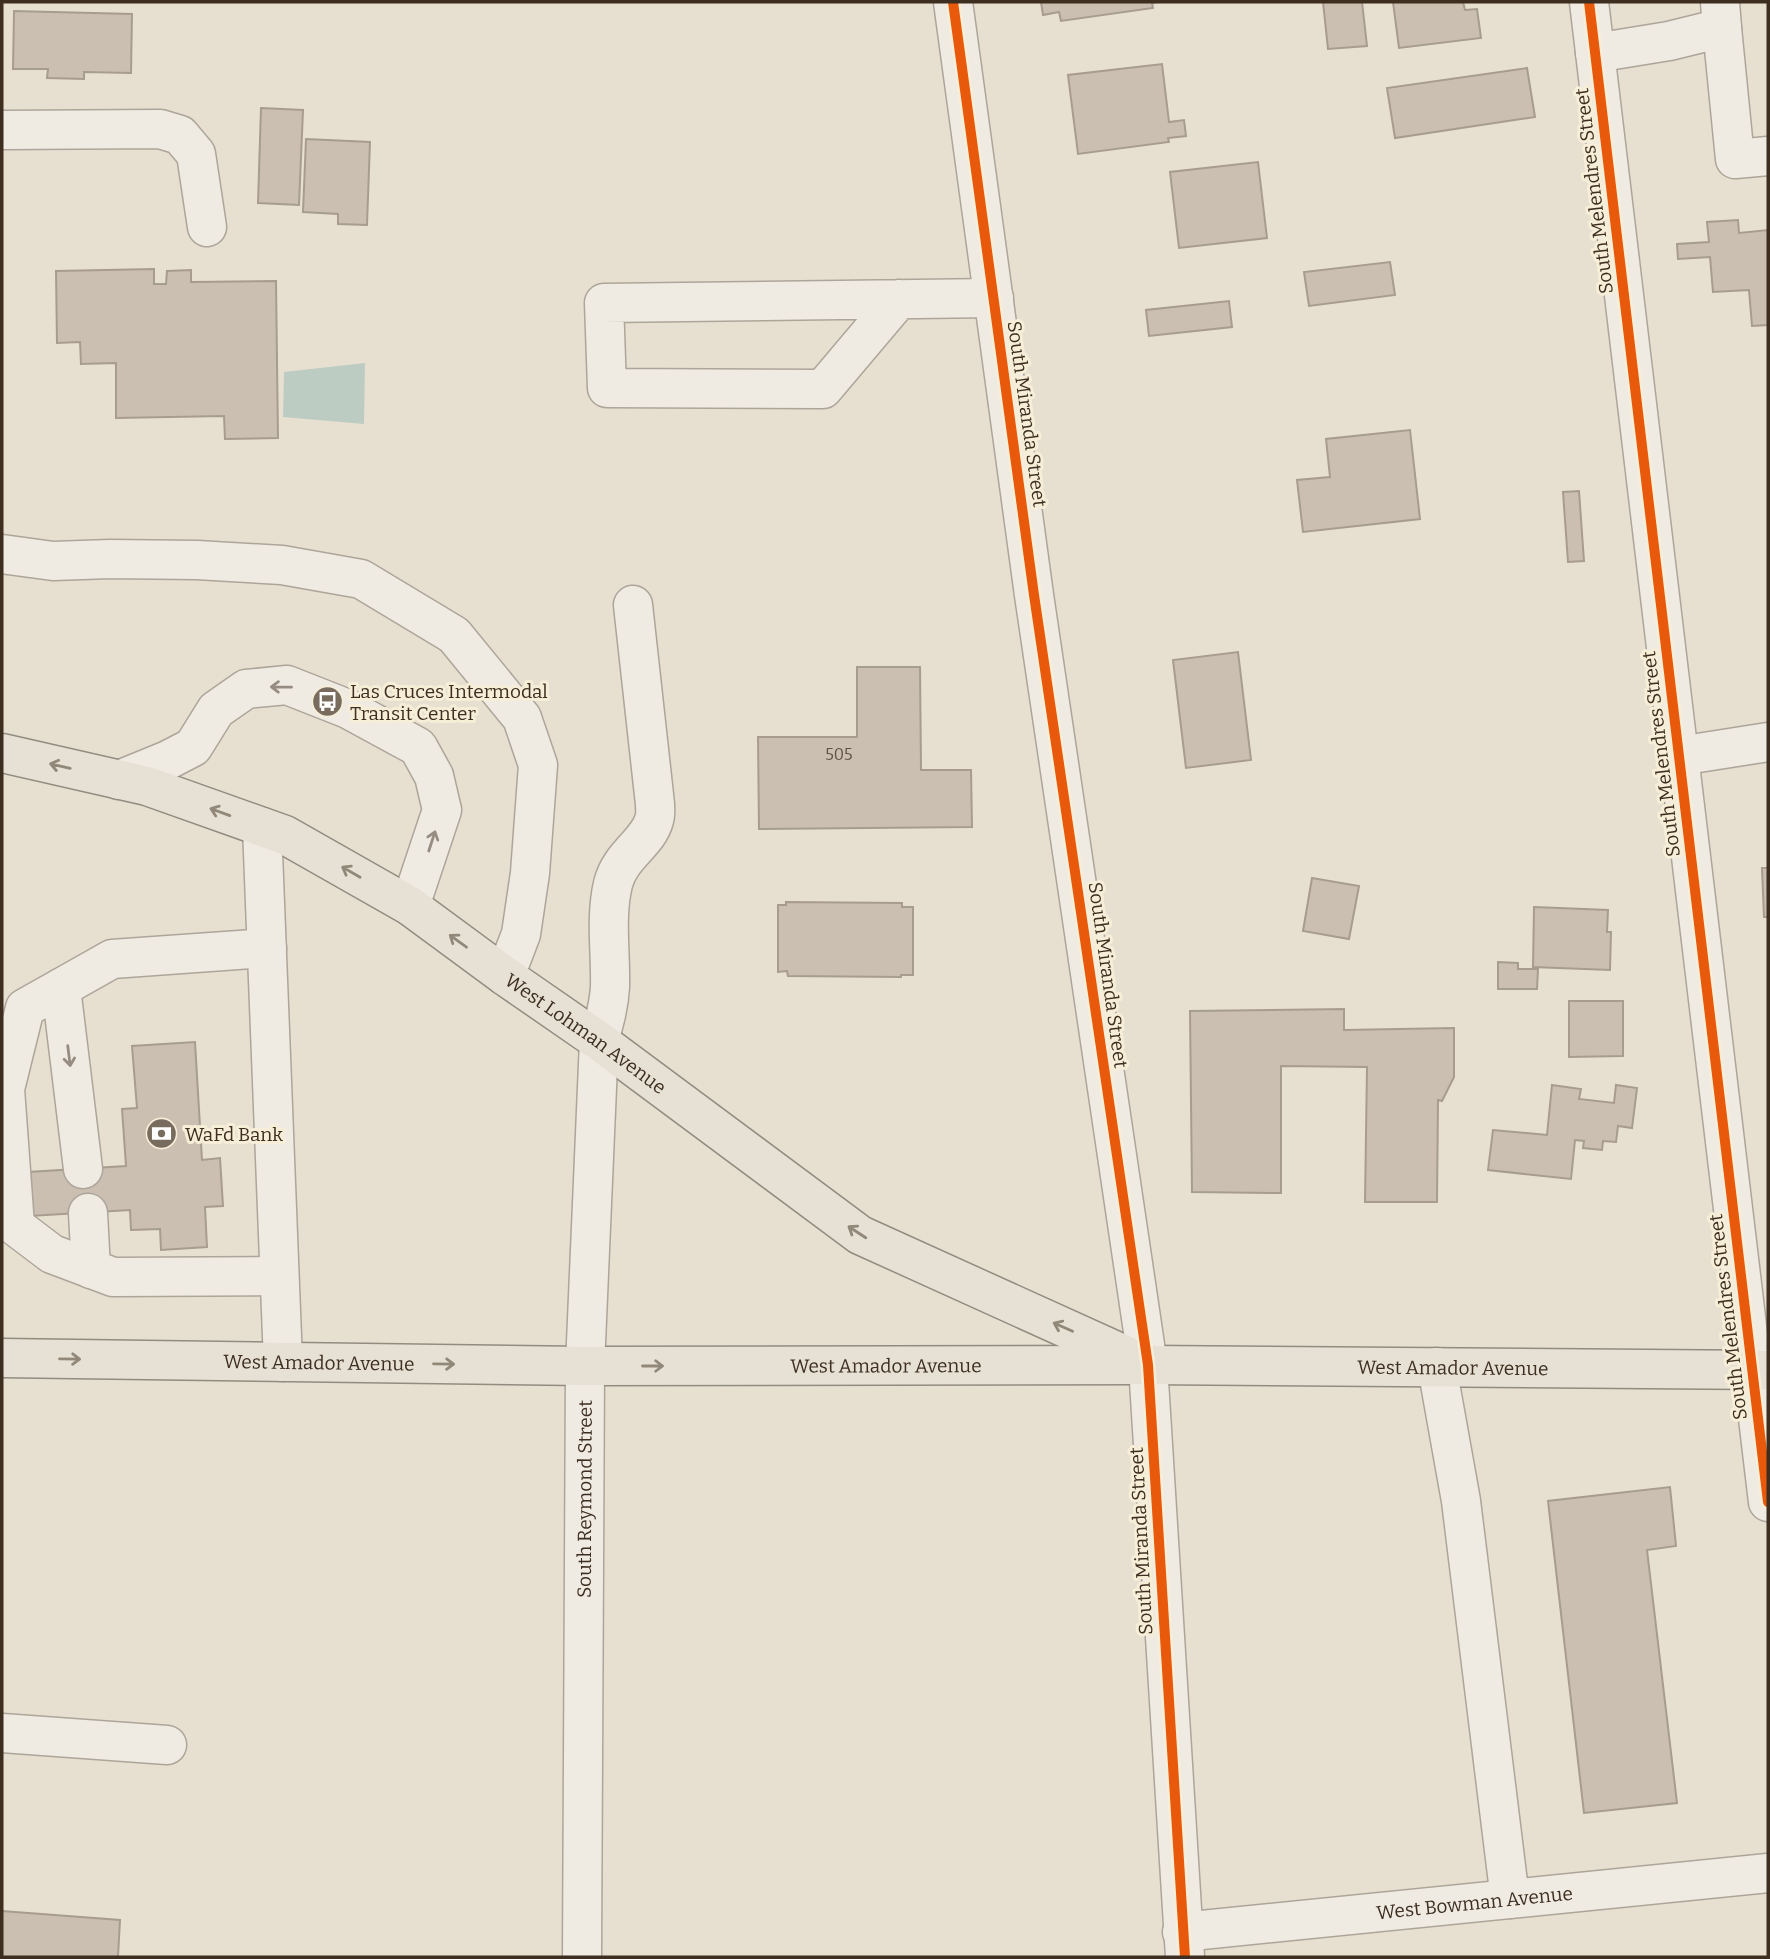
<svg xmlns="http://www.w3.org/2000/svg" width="1770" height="1959" font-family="Bitter,serif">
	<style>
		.water { fill: #bcccc2 }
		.building { fill: #cbbfb2; stroke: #a89c90; stroke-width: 2 }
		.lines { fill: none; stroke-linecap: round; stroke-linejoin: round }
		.minor-casing { stroke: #ada599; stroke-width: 41 }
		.major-casing { stroke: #928b80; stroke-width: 41 }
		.minor { stroke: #efebe3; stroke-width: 38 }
		.major { stroke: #e6e1d4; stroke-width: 38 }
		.cycleway-casing { stroke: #f7eed8; stroke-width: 15 }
		.cycleway { stroke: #e8590c; stroke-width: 10 }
		.oneway { stroke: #968c82 }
		.oneway2 { stroke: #92887a }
		.labels { text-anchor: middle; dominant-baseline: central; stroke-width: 6; stroke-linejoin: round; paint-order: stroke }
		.number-label { font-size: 16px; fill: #605244 }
		.street-label { font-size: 19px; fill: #3d2e20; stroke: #f7eed8 }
		.poi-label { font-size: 19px; fill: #3d2e20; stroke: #f7eed8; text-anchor: start }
	</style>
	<rect width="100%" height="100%" fill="#e7e0d1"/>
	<polygon class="water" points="365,363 364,424 283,417 284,372"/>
	<g class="building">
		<polygon points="1041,2 1158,2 1152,3 1153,8 1061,21 1059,12 1043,15"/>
		<polygon points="1323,2 1362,2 1367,46 1328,49"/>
		<polygon points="1393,2 1463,2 1465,10 1477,9 1481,38 1399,48"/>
		<polygon points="14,11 132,14 131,73 84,72 84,79 47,78 48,69 13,69"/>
		<polygon points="1162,64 1169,122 1184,120 1186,136 1168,138 1169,142 1078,154 1068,75"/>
		<polygon points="1527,68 1535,117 1395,138 1387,88"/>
		<polygon points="261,108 303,110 299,205 258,203"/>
		<polygon points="306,139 370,142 367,225 338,224 338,214 303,212"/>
		<polygon points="1258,162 1267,238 1179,248 1170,172"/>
		<polygon points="1738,220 1739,233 1768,230 1768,325 1752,326 1749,290 1713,292 1710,257 1678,259 1677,244 1709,242 1707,222"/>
		<polygon points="1390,262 1395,295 1309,306 1304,272"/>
		<polygon points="154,269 154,284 166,284 167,271 191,270 191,282 276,281 278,438 225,439 224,416 116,418 116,363 81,364 80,342 57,343 56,271"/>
		<polygon points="1229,301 1232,327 1149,336 1146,310"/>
		<polygon points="1410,430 1420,519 1303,532 1297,480 1330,477 1326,439"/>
		<polygon points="1579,491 1584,561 1568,562 1563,492"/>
		<polygon points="1238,652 1251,760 1186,768 1173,660"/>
		<polygon points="857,667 920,667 921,770 971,770 972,827 759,829 758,737 857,737"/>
		<polygon points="1762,868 1768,868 1768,917 1764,917"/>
		<polygon points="1312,878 1359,886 1349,939 1303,931"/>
		<polygon points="786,902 902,903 902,907 913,907 913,975 901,975 901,977 788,976 787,971 778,972 778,905 786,905"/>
		<polygon points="1534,907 1608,910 1607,932 1611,932 1610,970 1533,967"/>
		<polygon points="1498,962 1518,963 1518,969 1538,969 1537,989 1498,989"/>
		<polygon points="1569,1001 1623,1001 1623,1056 1569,1057"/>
		<polygon points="1344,1009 1344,1030 1454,1028 1454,1077 1442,1101 1438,1100 1437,1202 1365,1202 1367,1067 1281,1066 1281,1193 1192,1192 1190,1011"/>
		<polygon points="195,1042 202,1160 220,1158 223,1206 205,1207 207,1247 161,1250 160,1229 131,1230 130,1210 30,1216 28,1172 126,1166 122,1109 137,1108 132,1046"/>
		<polygon points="1552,1085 1581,1089 1579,1099 1614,1103 1616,1085 1637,1088 1632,1128 1618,1126 1616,1142 1603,1141 1602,1150 1583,1148 1584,1141 1575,1140 1571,1179 1488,1170 1493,1130 1547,1135"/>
		<polygon points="1670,1487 1676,1546 1647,1550 1677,1803 1584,1813 1548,1501"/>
		<polygon points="2,1911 120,1920 118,1957 2,1957"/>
	</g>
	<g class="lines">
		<defs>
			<g id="minor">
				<polyline points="953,2 1034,595 1148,1365 1185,1957"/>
				<polyline points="1589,2 1768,1502"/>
				<polyline points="1722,28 1735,159 1768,156"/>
				<polyline points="1595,53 1669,41 1722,28 1720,2"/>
				<polyline points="2,130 160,129 180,135 196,154 207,227"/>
				<polyline points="899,299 823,389 607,388 604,303 994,298"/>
				<polyline points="2,554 53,561 110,559 197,560 282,565 361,579 454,635 522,718 538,765 530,873 521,934 505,976"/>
				<polyline points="1679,756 1768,742"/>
				<polyline points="119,780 168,760 193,747 216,710 246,689 287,685 348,709 418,747 434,776 442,810 410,906"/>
				<polyline points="262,827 283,1362"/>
				<polyline points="267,948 112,959 25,1008 5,1089 15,1226 52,1254 113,1277 279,1276"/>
				<polyline points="61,988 83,1169"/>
				<polyline points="88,1213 91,1269"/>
				<polyline points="1437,1367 1461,1501 1510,1899"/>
				<polyline points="2,1733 167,1745"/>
				<path id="s1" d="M 1182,1932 L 1768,1873"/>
				<path id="s2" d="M 582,1957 L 585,1366 L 599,1041 C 604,1023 609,1006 610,987 C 611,954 605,917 613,884 C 620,855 648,843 654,820 C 656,815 655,809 655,804 L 633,605"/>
			</g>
			<g id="major">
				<path id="s3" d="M 2,753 L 147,786 L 285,835 L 410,906 L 505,976 L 599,1041 L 860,1235 L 1136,1360"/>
				<path id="s4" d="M 2,1358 L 585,1366 L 1148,1365 L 1768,1370"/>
			</g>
		</defs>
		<use href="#minor" class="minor-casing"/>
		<use href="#major" class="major-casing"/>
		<use href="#minor" class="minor"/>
		<use href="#major" class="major"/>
		<defs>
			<g id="cycleway">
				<polyline points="953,2 1034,595 1148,1365 1185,1957"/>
				<polyline points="1589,2 1768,1502"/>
			</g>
		</defs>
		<use href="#cycleway" class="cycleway-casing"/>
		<use href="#cycleway" class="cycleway"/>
	</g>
	<defs><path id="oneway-shaft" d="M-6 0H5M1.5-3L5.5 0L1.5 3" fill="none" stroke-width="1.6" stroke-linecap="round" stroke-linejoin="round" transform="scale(1.75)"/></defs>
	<g class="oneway">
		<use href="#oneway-shaft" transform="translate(281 687) rotate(-179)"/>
		<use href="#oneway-shaft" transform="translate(432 841) rotate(-72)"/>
		<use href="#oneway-shaft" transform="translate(69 1056) rotate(83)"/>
	</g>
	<g class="oneway2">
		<use href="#oneway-shaft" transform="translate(60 766) rotate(-167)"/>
		<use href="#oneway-shaft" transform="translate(220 812) rotate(-160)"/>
		<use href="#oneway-shaft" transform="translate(351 872) rotate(-150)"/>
		<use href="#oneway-shaft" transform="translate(458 941) rotate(-144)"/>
		<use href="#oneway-shaft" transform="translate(857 1232) rotate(-147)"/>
		<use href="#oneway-shaft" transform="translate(1063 1327) rotate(-156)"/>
		<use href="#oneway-shaft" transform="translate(70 1359) rotate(1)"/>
		<use href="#oneway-shaft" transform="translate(444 1364) rotate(1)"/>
		<use href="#oneway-shaft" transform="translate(653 1366)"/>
	</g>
	<defs>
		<symbol id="bus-disc" viewBox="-11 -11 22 22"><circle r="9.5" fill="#786c5e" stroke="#f7eed8"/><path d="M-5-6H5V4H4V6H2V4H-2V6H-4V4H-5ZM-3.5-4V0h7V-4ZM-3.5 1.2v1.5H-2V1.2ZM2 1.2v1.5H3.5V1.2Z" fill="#fff"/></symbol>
		<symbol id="bank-disc" viewBox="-11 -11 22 22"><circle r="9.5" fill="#786c5e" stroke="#f7eed8"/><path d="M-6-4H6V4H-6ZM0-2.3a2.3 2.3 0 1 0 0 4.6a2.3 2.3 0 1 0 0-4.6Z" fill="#fff"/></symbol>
	</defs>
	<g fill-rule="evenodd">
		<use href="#bus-disc" x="310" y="684" width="35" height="35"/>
		<use href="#bank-disc" x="144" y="1116" width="35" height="35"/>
	</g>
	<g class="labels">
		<g class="number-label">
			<text x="839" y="754">505</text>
		</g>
		<g class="street-label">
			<text transform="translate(1594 191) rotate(-97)">South Melendres Street</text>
			<text transform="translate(1027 414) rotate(82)">South Miranda Street</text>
			<text transform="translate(1661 754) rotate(-97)">South Melendres Street</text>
			<text transform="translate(1108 975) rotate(82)">South Miranda Street</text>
			<text stroke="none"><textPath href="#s3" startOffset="656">West Lohman Avenue</textPath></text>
			<text transform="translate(1728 1317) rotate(-97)">South Melendres Street</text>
			<text stroke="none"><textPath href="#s4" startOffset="317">West Amador Avenue</textPath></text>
			<text stroke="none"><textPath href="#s4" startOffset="884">West Amador Avenue</textPath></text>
			<text stroke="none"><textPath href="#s4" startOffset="1451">West Amador Avenue</textPath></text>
			<text stroke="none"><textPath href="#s2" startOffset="458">South Reymond Street</textPath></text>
			<text transform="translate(1141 1541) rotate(-93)">South Miranda Street</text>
			<text stroke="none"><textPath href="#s1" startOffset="294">West Bowman Avenue</textPath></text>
		</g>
		<g class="poi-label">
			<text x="350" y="691">Las Cruces Intermodal<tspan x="350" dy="22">Transit Center</tspan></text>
			<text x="185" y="1134">WaFd Bank</text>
		</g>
	</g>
	<rect width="1770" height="1959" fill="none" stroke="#3d2e20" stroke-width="7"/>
</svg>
